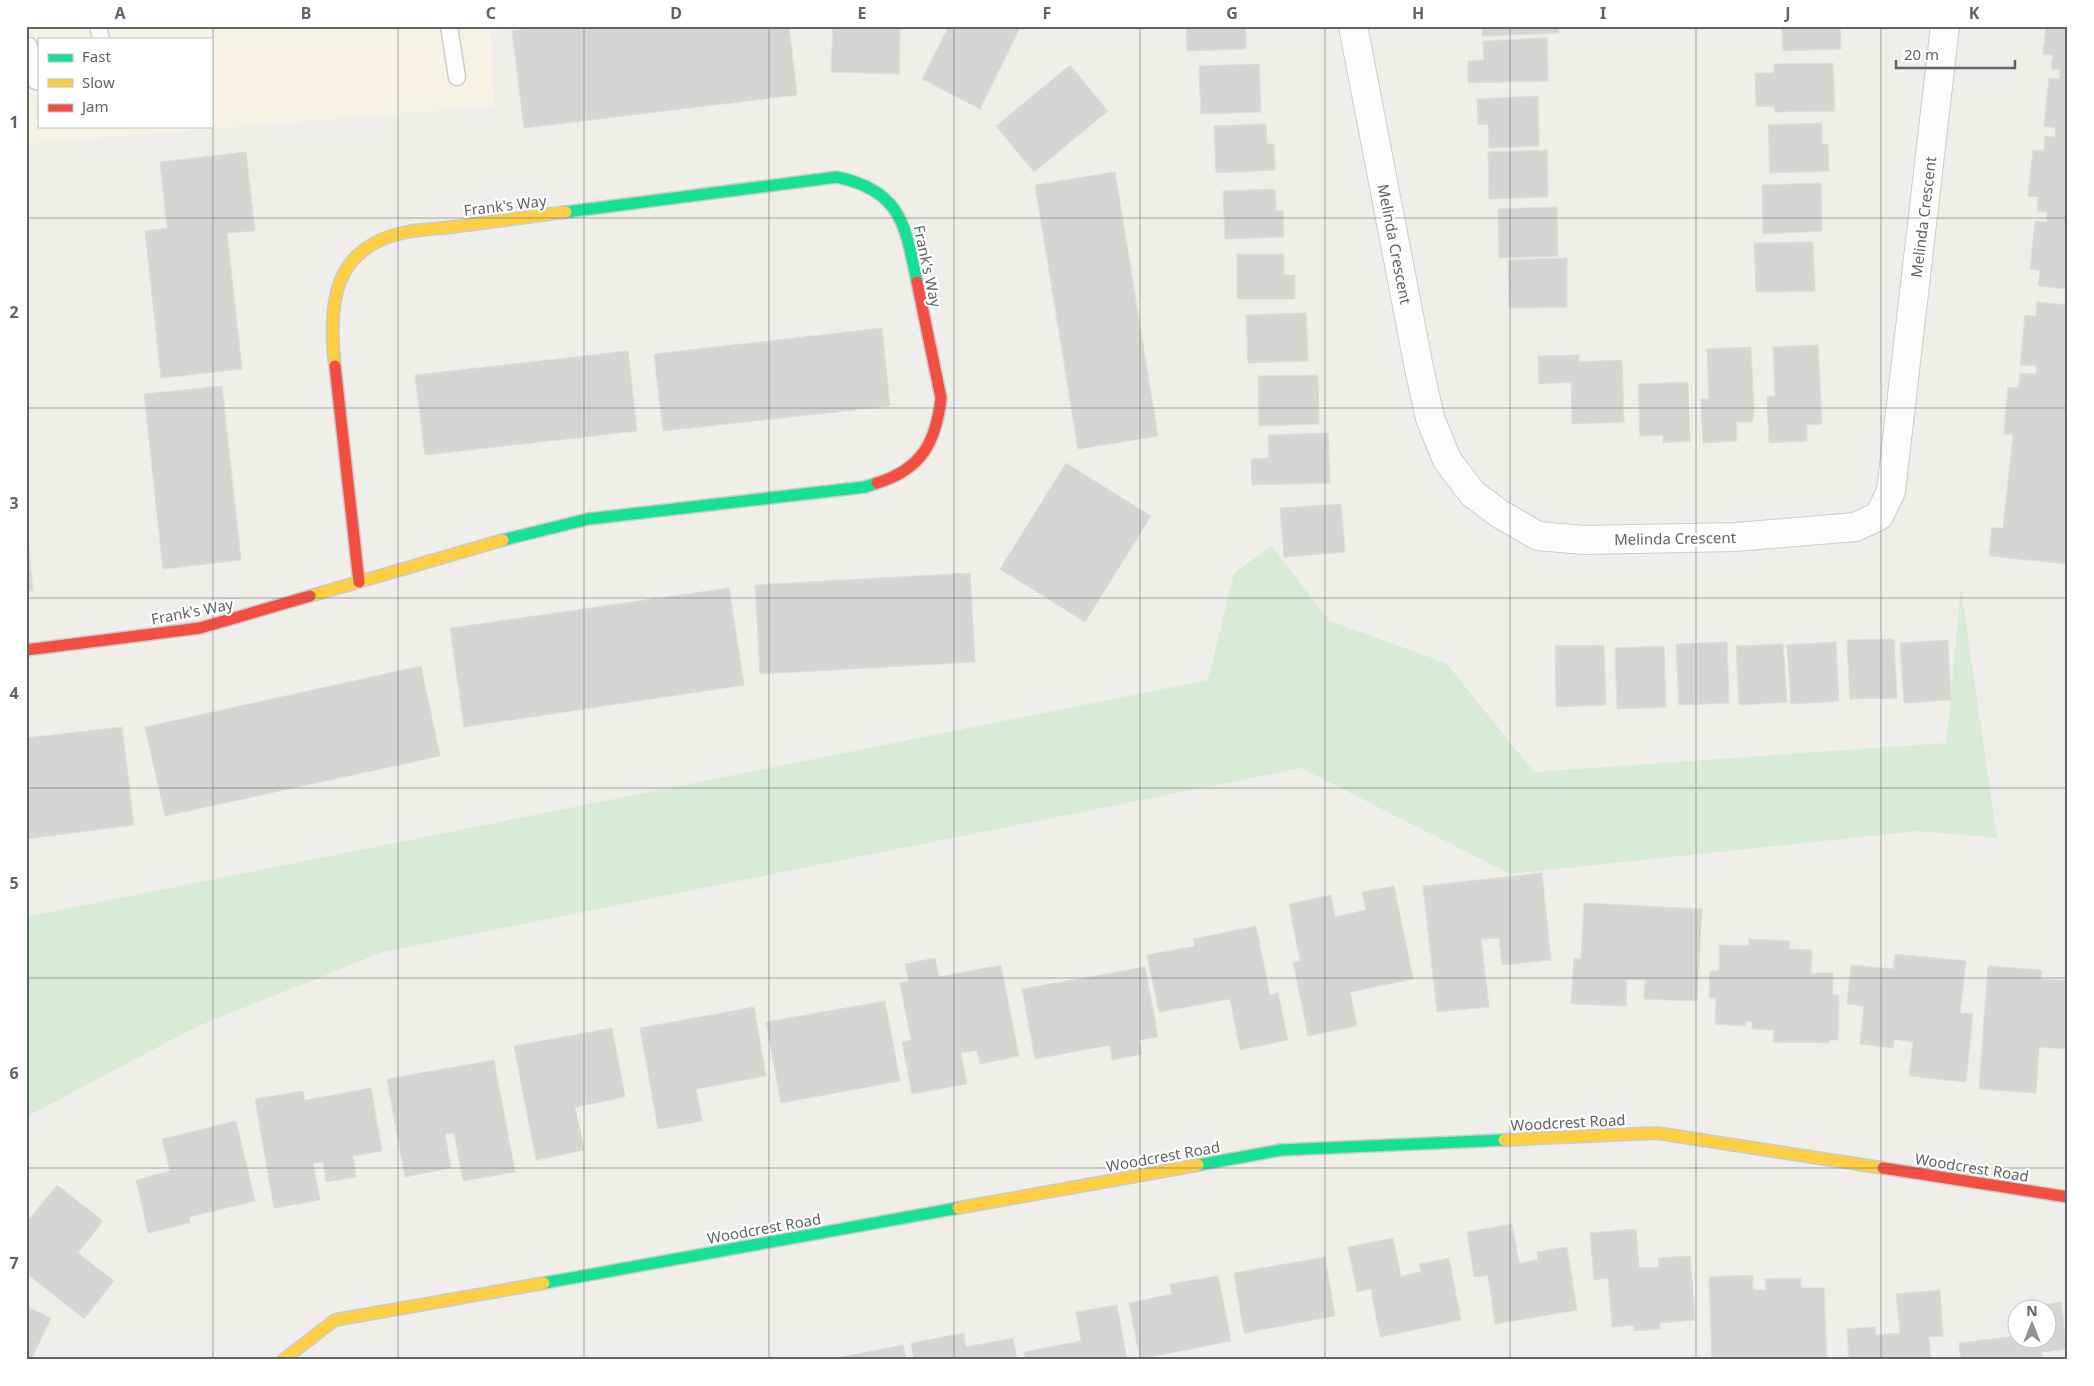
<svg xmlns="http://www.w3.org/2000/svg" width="2094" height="1386" font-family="'Noto Sans',sans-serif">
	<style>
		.commercial { fill: #f7f3e4; fill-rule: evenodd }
		.green { fill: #d8ebd6 }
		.building { fill: #d6d5d3; stroke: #deddd9 }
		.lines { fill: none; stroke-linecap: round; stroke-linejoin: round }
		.lane-casing { stroke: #cbcccc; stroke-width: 19 }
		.street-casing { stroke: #cbcccc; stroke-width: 30 }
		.fast-casing { stroke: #cacacb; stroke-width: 14 }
		.slow-casing { stroke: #cacacb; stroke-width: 14 }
		.jam-casing { stroke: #cacacb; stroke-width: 14 }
		.lane { stroke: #fdfcfc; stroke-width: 16 }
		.street { stroke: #fdfcfc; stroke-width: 28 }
		.fast { stroke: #16e098; stroke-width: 11 }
		.slow { stroke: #ffcf43; stroke-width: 11 }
		.jam { stroke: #f24e42; stroke-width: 11 }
		.grid { fill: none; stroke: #5f6368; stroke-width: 1; stroke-opacity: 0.55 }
		.labels { text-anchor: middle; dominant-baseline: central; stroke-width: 4.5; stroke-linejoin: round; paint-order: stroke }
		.street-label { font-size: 15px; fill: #5f6368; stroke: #fff }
		.neatline { fill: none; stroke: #5f6368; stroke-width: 2 }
		.grid-label { font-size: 16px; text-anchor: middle; font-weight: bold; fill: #5f6368 }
	</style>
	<rect width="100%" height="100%" fill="#efeeea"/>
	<path class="commercial" d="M 26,26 L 490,26 L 494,106 L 26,144 ZM 39,39 L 211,39 L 211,126 L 39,126 Z"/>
	<polygon class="green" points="1271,546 1330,621 1446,663 1534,772 1946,743 1961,588 1997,838 1918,831 1510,874 1301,768 383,952 196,1027 26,1117 26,917 1208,680 1234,573"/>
	<g class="building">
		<polygon points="551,26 789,26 797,95 524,128 512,31"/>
		<polygon points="833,26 900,26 899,74 831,72"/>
		<polygon points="949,26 1016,26 1020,28 980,109 922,79"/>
		<polygon points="1186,26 1246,26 1246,49 1187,51"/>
		<polygon points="1482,26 1559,26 1559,33 1482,36"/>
		<polygon points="1782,26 1840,26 1841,49 1783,51"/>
		<polygon points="2046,27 2068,29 2068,289 2038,286 2040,270 2030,269 2035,221 2047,222 2047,212 2037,211 2038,197 2028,196 2033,150 2044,150 2045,136 2055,137 2056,128 2044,126 2049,78 2059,79 2060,70 2051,69 2053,55 2043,54"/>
		<polygon points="1547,38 1548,81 1468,83 1468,61 1484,60 1483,41"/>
		<polygon points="1833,63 1835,111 1775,112 1774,106 1756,107 1755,73 1774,73 1774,64"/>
		<polygon points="1259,64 1261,112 1201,114 1199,66"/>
		<polygon points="1070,65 1108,111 1034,172 996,126"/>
		<polygon points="1538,96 1539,146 1489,148 1488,124 1478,125 1477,99"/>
		<polygon points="1822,123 1822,144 1828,144 1829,171 1770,173 1768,125"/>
		<polygon points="1266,124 1267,144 1274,144 1275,170 1216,173 1214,126"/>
		<polygon points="1547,150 1548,197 1489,199 1488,152"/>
		<polygon points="246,152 255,231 227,233 242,369 161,378 145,231 167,228 160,162"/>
		<polygon points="1115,172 1158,436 1078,449 1035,185"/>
		<polygon points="1821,183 1822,231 1763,234 1762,185"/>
		<polygon points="1275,189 1276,211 1283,211 1284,237 1225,239 1223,191"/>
		<polygon points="1557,207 1558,256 1499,258 1498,209"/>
		<polygon points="1813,242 1815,291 1756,292 1754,243"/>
		<polygon points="1237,254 1284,254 1284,275 1295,275 1295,299 1237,299"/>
		<polygon points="1567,258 1567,307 1509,308 1508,260"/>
		<polygon points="2037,302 2068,305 2068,564 1989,556 1992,528 2003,528 2013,435 2004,434 2008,387 2018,388 2020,373 2036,374 2037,366 2020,365 2025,315 2036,316"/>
		<polygon points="1306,313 1308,361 1248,363 1246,315"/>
		<polygon points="882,328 890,406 663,431 654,354"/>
		<polygon points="1818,345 1822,424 1807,425 1807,441 1769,443 1767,396 1775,396 1773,347"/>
		<polygon points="1751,347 1754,413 1752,422 1736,422 1737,441 1703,443 1701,399 1709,399 1707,349"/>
		<polygon points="628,351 637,431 425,455 415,375"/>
		<polygon points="1579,355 1579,362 1622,360 1624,422 1572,424 1571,382 1539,384 1538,356"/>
		<polygon points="1318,375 1319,424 1259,426 1258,376"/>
		<polygon points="1688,382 1690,441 1663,443 1663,435 1640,436 1638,384"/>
		<polygon points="222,386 241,560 163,569 144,394"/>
		<polygon points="1328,433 1330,483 1252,485 1251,459 1269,458 1268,435"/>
		<polygon points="1066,463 1151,516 1085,622 1000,569"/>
		<polygon points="1341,504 1345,552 1284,557 1280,508"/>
		<polygon points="26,524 33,591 26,591"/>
		<polygon points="970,573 975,662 760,674 755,585"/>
		<polygon points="729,588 744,685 464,727 450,628"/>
		<polygon points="1894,639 1897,698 1850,699 1847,640"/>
		<polygon points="1948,640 1951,700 1904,703 1900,643"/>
		<polygon points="1727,642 1729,703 1679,705 1676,644"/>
		<polygon points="1836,642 1839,701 1791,704 1787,645"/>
		<polygon points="1783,644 1787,702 1739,705 1736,646"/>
		<polygon points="1604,645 1606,705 1556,707 1555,646"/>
		<polygon points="1664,646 1666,707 1617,709 1615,648"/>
		<polygon points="421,666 440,756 165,816 145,727"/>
		<polygon points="122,727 134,825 26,839 26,738"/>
		<polygon points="1542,873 1551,960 1502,965 1499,938 1481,939 1489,1007 1437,1012 1423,886"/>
		<polygon points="1394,886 1413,979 1350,992 1357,1026 1308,1036 1293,962 1300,961 1289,904 1331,895 1335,917 1366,910 1362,892"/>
		<polygon points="1584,903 1702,909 1697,1001 1644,999 1645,980 1627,979 1626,1006 1571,1004 1574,958 1581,959"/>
		<polygon points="1256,926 1270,995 1278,993 1288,1040 1240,1050 1230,999 1159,1012 1147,955 1195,946 1193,939"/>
		<polygon points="1749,939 1789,941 1789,949 1812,950 1811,973 1833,973 1832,995 1839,995 1838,1040 1829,1040 1829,1043 1773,1042 1774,1030 1752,1029 1753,1022 1746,1021 1746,1026 1715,1024 1716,998 1709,998 1710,971 1719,971 1719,945 1749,946"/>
		<polygon points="1895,954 1966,961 1960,1013 1973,1014 1966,1082 1909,1076 1913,1042 1894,1039 1893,1048 1860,1044 1864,1006 1847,1004 1851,965 1893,969"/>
		<polygon points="935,958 939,977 1001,965 1019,1056 980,1064 977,1050 961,1053 967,1084 912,1094 902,1042 911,1040 900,983 909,981 905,964"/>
		<polygon points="1988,966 2042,970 2041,979 2068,981 2068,1049 2039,1047 2036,1093 1979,1089"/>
		<polygon points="1145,967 1158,1037 1139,1040 1142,1054 1112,1060 1110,1045 1035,1059 1022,989"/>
		<polygon points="885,1001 900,1081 781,1103 766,1022"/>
		<polygon points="754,1007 766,1076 696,1089 702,1121 658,1129 640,1028"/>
		<polygon points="612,1028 625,1097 575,1107 584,1150 536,1160 514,1046"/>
		<polygon points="494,1060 515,1172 463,1181 454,1133 445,1134 451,1168 405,1177 387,1079"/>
		<polygon points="371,1088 382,1151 353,1156 356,1177 326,1182 323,1162 313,1163 320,1200 274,1208 255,1099 303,1091 305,1100"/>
		<polygon points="236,1121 255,1201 189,1217 190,1223 148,1233 136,1180 170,1171 162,1139"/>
		<polygon points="57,1185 103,1221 78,1253 114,1281 84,1319 26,1273 26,1223"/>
		<polygon points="1512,1224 1519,1263 1538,1260 1537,1252 1567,1247 1577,1310 1495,1324 1488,1275 1474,1277 1467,1232"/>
		<polygon points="1636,1229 1639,1268 1659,1267 1658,1258 1690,1256 1695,1320 1660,1323 1660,1329 1634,1331 1634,1325 1612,1327 1608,1278 1594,1280 1590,1233"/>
		<polygon points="1393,1238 1401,1276 1421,1272 1419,1264 1449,1258 1461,1320 1380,1337 1371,1289 1357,1292 1348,1247"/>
		<polygon points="1325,1257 1335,1316 1244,1333 1234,1273"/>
		<polygon points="1753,1275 1753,1290 1766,1290 1765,1279 1801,1278 1801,1288 1824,1288 1827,1360 1712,1360 1709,1277"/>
		<polygon points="1218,1276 1231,1341 1140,1359 1129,1303 1172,1294 1170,1284"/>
		<polygon points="1940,1290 1943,1336 1929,1337 1931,1360 1849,1360 1847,1329 1875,1327 1876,1335 1900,1333 1896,1294"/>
		<polygon points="2061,1302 2067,1349 2042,1352 2043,1360 1961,1360 1959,1343 2016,1336 2016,1338 2046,1338 2046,1308 2020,1308"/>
		<polygon points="1117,1305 1127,1360 1026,1360 1024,1352 1081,1341 1076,1312"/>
		<polygon points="26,1306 51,1318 31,1360 26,1360"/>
		<polygon points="964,1333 966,1347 1013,1338 1017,1360 914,1360 911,1343"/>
		<polygon points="903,1345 906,1360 826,1360"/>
	</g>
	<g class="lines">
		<defs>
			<g id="lane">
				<polyline points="98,26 101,39"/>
				<polyline points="449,26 457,77"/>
				<polyline points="29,46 36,81"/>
			</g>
			<polyline id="street" points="1353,26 1419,368 1430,418 1447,460 1473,494 1500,514 1538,536 1584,540 1736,537 1855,527 1879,516 1891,491 1945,26"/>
			<g id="fast">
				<path d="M 566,212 L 837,177 C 902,191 905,225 917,282"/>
				<polyline points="503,540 588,519 865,487 877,483"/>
				<polyline points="1198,1165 1281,1150 1504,1140"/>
				<polyline points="544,1283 958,1208"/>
			</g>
			<g id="slow">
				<path d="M 335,366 C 328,306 332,248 403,233 C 419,229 436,229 452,227 C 490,222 528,217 566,212"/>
				<polyline points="310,596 503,540"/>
				<polyline points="1504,1140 1657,1133 1883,1168"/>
				<polyline points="958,1208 1198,1165"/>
				<polyline points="283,1360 335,1320 544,1283"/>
			</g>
			<g id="jam">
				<polyline points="335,366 359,582"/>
				<path d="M 877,483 C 922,469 936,442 941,398 L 917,282"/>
				<polyline points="26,650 200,628 310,596"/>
				<polyline points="1883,1168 2068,1197"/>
			</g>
		</defs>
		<use href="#lane" class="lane-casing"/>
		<use href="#street" class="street-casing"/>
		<use href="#fast" class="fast-casing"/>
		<use href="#slow" class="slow-casing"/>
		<use href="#jam" class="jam-casing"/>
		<use href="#lane" class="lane"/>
		<use href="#street" class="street"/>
		<use href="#fast" class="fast"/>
		<use href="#slow" class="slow"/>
		<use href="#jam" class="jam"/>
	</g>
	<path class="grid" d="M 213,26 L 213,1360M 398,26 L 398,1360M 584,26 L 584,1360M 769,26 L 769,1360M 954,26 L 954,1360M 1140,26 L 1140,1360M 1325,26 L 1325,1360M 1510,26 L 1510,1360M 1696,26 L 1696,1360M 1881,26 L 1881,1360M 26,218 L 2068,218M 26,408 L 2068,408M 26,598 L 2068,598M 26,788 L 2068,788M 26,978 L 2068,978M 26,1168 L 2068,1168"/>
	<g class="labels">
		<g class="street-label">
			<text transform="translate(505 205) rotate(-7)">Frank's Way</text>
			<text transform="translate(1923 217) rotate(-83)">Melinda Crescent</text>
			<text transform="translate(1395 244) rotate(79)">Melinda Crescent</text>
			<text transform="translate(928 266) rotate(78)">Frank's Way</text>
			<text transform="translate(1675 538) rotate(-1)">Melinda Crescent</text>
			<text transform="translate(192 611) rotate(-11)">Frank's Way</text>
			<text transform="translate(1568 1122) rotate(-3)">Woodcrest Road</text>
			<text transform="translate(1163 1156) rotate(-10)">Woodcrest Road</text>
			<text transform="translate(1972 1167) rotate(9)">Woodcrest Road</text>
			<text transform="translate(764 1228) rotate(-10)">Woodcrest Road</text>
		</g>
	</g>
	<rect width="2094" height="1386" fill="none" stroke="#ffffff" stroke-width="55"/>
	<rect x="38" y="38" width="175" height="90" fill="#ffffff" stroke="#bfc1c3"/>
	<rect x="48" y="54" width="25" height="8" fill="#16e098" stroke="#bfc1c3"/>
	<text x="82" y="62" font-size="15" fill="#5f6368">Fast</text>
	<rect x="48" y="79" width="25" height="8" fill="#ffcf43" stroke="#bfc1c3"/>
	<text x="82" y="88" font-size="15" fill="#5f6368">Slow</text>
	<rect x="48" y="104" width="25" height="8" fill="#f24e42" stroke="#bfc1c3"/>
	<text x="82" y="112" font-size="15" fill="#5f6368">Jam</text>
	<g transform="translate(2032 1324)"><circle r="24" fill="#ffffff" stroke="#bfc1c3"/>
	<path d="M0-4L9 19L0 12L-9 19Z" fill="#919496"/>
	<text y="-8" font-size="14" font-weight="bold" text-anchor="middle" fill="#5f6368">N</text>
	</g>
	<path d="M1896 60v8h119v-8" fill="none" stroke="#5f6368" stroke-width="2.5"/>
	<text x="1904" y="60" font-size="15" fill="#5f6368" stroke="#ffffff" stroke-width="4" paint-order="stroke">20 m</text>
	<rect x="28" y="28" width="2038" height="1330" class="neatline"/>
	<g class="grid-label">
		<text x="120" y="19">A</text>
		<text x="306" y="19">B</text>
		<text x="491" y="19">C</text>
		<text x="676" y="19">D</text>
		<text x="862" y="19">E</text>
		<text x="1047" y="19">F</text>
		<text x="1232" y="19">G</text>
		<text x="1418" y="19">H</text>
		<text x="1603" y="19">I</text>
		<text x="1788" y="19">J</text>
		<text x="1974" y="19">K</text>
		<text x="14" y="128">1</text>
		<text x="14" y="318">2</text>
		<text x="14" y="509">3</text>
		<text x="14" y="699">4</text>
		<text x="14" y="889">5</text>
		<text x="14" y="1079">6</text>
		<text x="14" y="1269">7</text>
	</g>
</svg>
